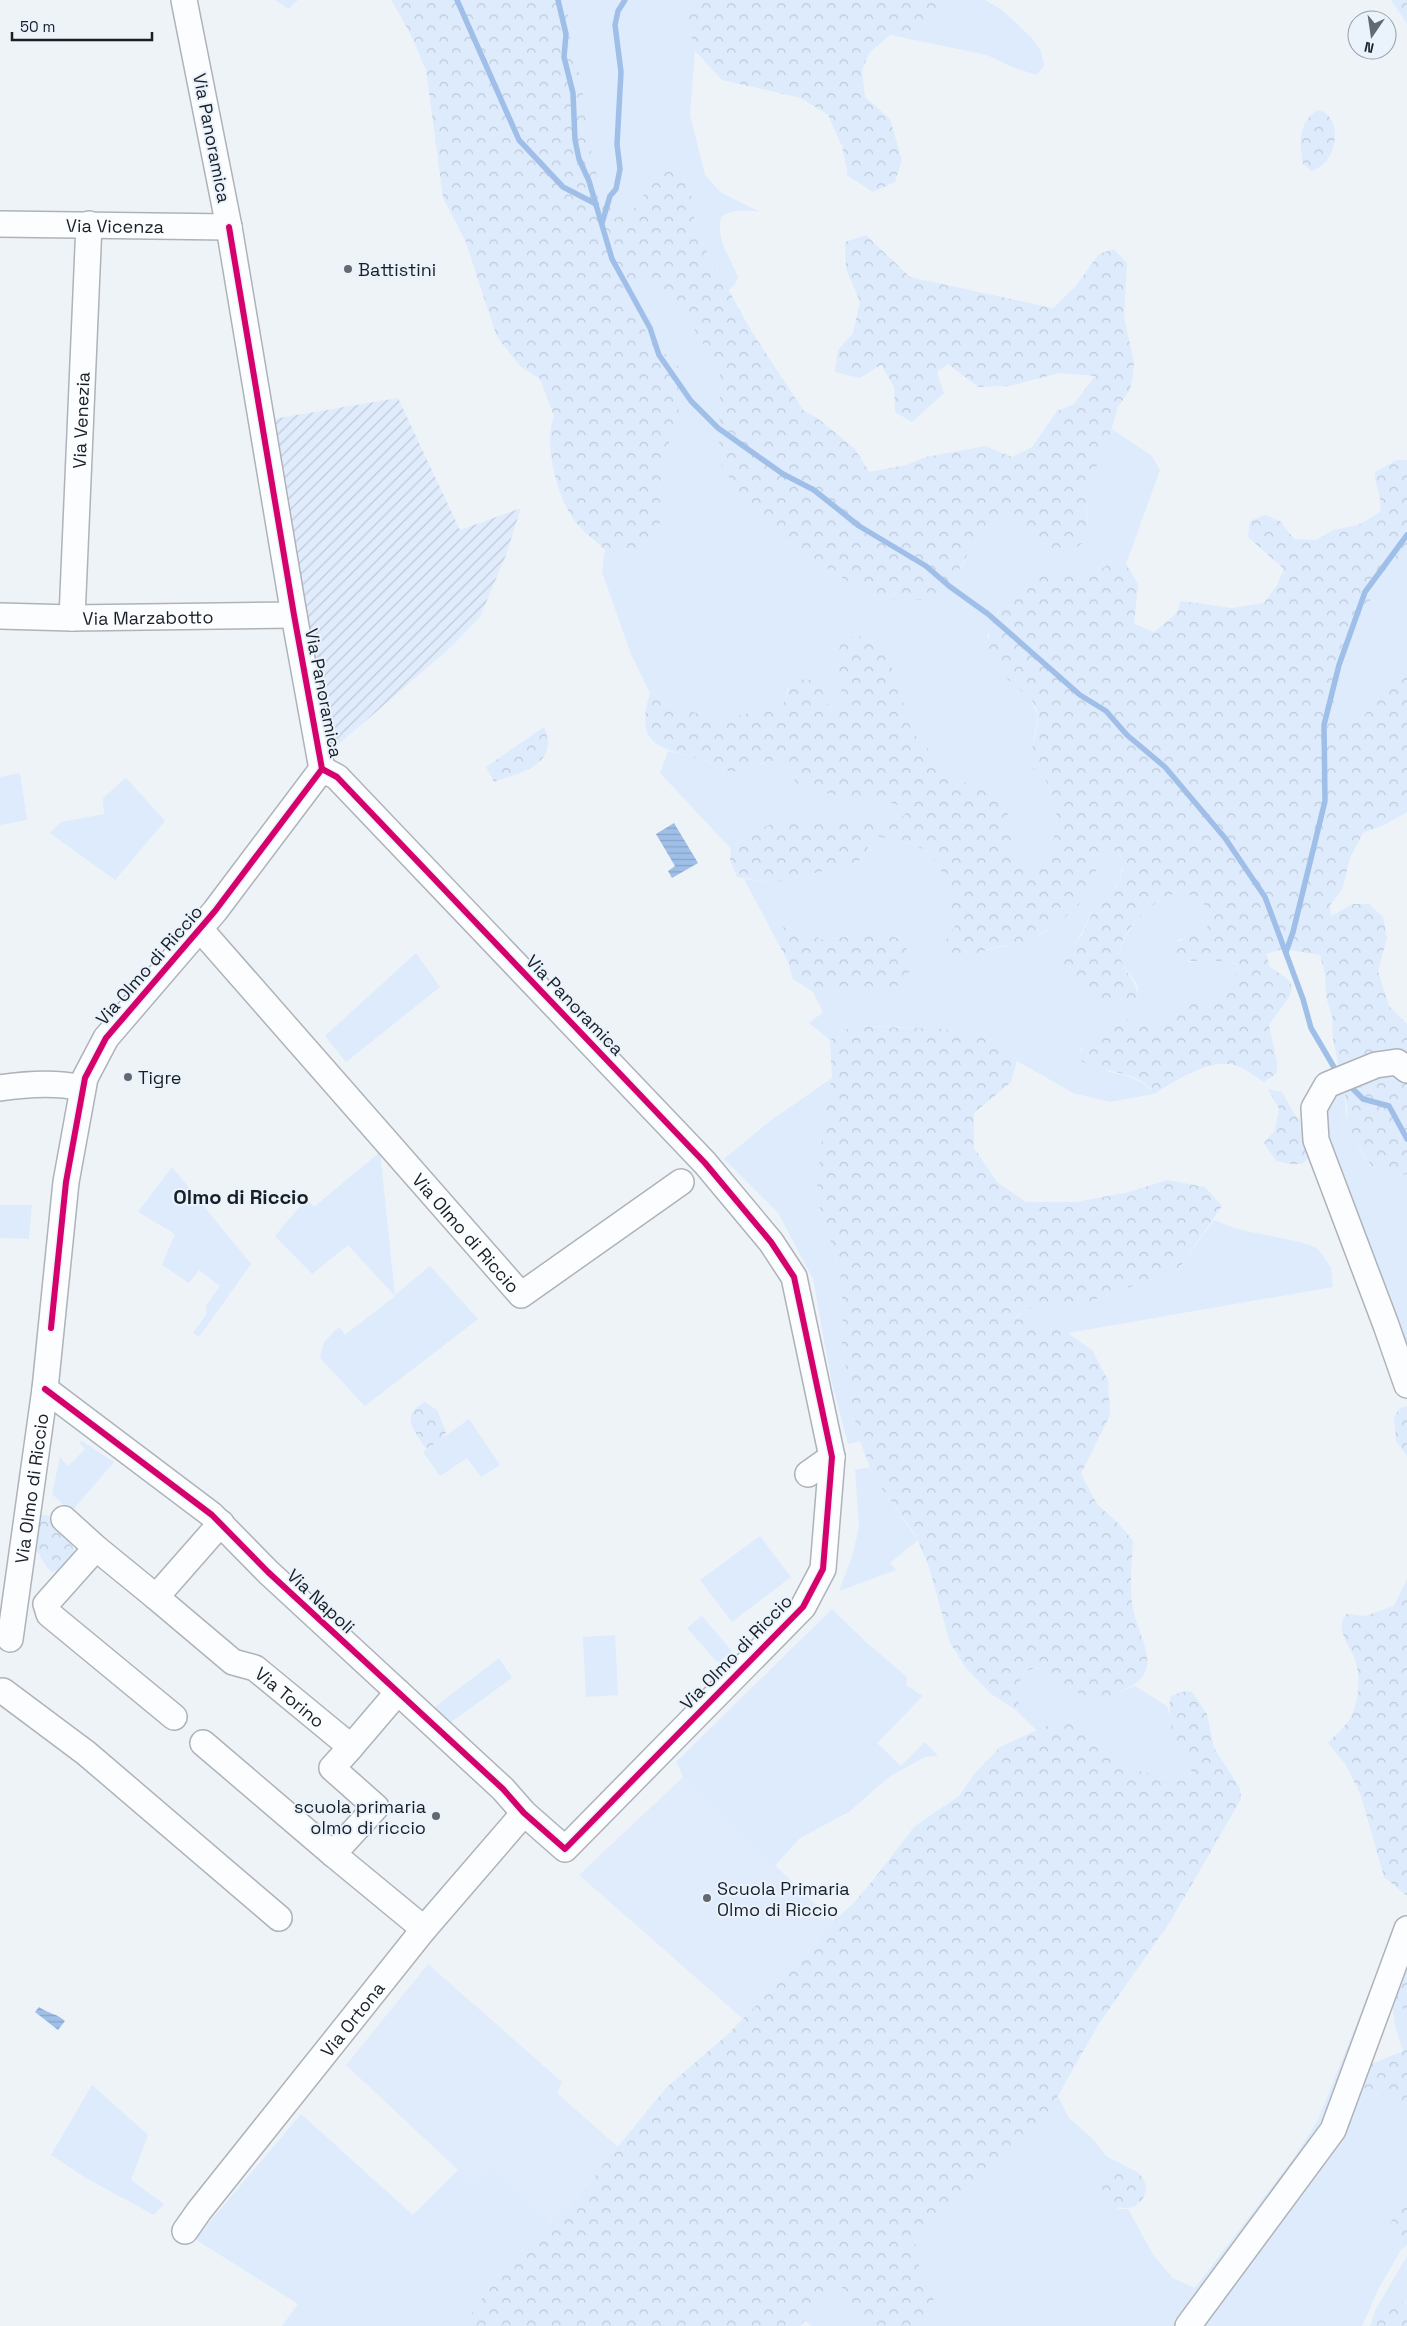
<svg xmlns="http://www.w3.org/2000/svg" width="1407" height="2326" font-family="'Space Grotesk',sans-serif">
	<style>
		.built { fill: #e0ecfc }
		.industrial { fill: url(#industrial-furrows) }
		.green { fill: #deebfc }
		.forest { fill: url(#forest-crowns) }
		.water { fill: url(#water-rules) }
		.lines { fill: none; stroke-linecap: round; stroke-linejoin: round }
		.stream { stroke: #9fbfe8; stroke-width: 5.5 }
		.minor-casing { stroke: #adb3b9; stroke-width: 28 }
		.minor { stroke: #fcfdfe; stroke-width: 25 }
		.cycleway-casing { stroke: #eaf2fc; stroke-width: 9 }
		.cycleway { stroke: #d6006c; stroke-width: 6 }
		.poi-dot { fill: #636970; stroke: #eaf2fc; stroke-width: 2 }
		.labels { text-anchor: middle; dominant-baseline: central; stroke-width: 4; stroke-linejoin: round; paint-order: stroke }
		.street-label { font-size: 18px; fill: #181f27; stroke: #eaf2fc }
		.poi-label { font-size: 18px; fill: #181f27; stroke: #eaf2fc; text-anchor: start }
		.quarter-label { font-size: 20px; font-weight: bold; fill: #181f27; stroke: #eaf2fc }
	</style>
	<defs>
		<pattern id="industrial-furrows" width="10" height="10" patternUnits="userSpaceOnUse" patternTransform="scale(1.25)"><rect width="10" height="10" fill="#e0ecfc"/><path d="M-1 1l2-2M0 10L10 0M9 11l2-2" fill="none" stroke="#bfcad8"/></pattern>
		<pattern id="forest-crowns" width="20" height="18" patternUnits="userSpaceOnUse" patternTransform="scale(1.25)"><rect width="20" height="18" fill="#deebfc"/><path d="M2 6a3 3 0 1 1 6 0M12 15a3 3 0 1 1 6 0" fill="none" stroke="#bec9d8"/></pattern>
		<pattern id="water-rules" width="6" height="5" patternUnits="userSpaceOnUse" patternTransform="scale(1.25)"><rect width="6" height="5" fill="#9fbfe8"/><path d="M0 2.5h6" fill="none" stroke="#88a4c7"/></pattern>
	</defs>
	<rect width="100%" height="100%" fill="#eef3f8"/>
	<g class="built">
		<polygon points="683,1777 833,1921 810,1951 743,2019 579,1875"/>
		<polygon points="428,1964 562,2082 557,2093 618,2147 584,2191 551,2222 491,2167 474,2185 346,2065"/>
	</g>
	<polygon class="industrial" points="398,398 460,530 521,508 506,555 480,617 450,648 333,749 324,736 273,419"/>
	<g class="green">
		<polygon points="275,0 298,0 289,9"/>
		<path d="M 571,0 L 687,0 L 687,21 L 695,51 L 690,115 L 705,175 L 720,192 L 760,212 C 746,210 733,209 721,217 C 716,241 730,256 738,277 L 735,284 L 728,291 L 701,241 L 695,222 L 690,189 L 673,158 L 655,177 L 636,208 L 617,218 C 587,173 590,133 581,83 C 578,65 569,38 568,23 C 567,16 570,7 571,0 Z"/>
		<polygon points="943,0 985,0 1002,10 1032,38 1041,51 1044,66 1036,75 1012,67 987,55 890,35 912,31 939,17"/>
		<path d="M 637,279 L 648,279 L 672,294 L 720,371 L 721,414 L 762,525 L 839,576 L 879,599 L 961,568 L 979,534 L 1001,515 L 1053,551 L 1072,551 L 1089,538 C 1087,518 1084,496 1092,476 C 1098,460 1107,446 1112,429 L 1152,456 L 1160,470 L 1126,564 L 1112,562 L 1090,576 L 1032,574 L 998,612 L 987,637 L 1012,683 L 1029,696 L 1038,716 L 1029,765 C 1034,770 1043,775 1046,781 C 1065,814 1057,843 1035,871 L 1016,861 L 1013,849 L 984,788 L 969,785 L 948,770 L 912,732 L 894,672 L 836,670 L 842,688 L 838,704 L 828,708 L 818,682 L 788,687 L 783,706 L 767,712 L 753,712 L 719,720 L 663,703 L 657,692 L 650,693 L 631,654 L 602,572 L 605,550 C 643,550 644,549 664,516 L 659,496 L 667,448 L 679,418 L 678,366 L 649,338 L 641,321 L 619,290 Z"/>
		<path d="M 1407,551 L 1407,659 L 1361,720 L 1336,728 C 1325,674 1369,587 1407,551 Z"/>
		<polygon points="668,751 701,759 727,771 761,765 769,759 788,770 800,789 820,791 857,804 879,799 898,805 907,812 901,818 857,822 837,823 804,820 745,836 731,849 660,773"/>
		<polygon points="20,773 27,820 0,825 0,777"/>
		<polygon points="126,778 165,821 115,880 50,833 61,822 104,814 103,798"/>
		<path d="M 871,834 C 885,839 902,840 916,846 C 947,858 949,898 955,926 L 947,938 L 980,953 C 996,946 1013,946 1029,940 C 1059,929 1079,901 1097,876 L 1094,861 L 1100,849 L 1117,851 C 1129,868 1118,886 1105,900 C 1101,904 1096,905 1093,910 C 1086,922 1084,934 1073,944 L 1115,1003 L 1128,1006 L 1138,997 C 1138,994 1138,988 1137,985 C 1132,973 1118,966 1120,951 C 1122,932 1154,898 1174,894 C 1184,892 1195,896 1203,901 L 1208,916 L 1207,929 L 1195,936 L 1177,940 L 1189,962 L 1222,960 L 1238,965 L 1230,993 L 1193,1003 L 1165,1024 L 1148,1027 L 1121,1017 L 1090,1040 L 1079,1052 L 1109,1072 L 1125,1075 L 1143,1083 L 1154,1094 L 1110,1102 L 1073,1093 L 1017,1061 L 988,1037 L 902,1027 L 852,1026 L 830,1040 L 809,1023 L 823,1012 L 813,992 L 835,986 L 897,986 L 849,936 L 823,940 L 801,930 L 783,927 L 777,941 L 744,879 L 773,883 L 857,863 L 867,851 Z"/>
		<polygon points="416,953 440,987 346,1062 325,1036"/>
		<polygon points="832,1078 825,1109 816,1196 840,1271 843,1311 842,1345 860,1441 848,1444 831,1379 813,1279 778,1213 724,1159 770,1121"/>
		<polygon points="1344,1091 1348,1128 1370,1166 1392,1177 1407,1174 1407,1381 1318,1111 1329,1099"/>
		<polygon points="380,1152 395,1295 430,1266 478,1319 365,1406 320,1358 324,1342 339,1327 345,1335 395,1296 348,1245 312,1274 275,1236 307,1198 314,1207"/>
		<polygon points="172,1167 251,1264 199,1337 193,1333 206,1315 206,1306 220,1286 199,1270 189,1283 162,1265 175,1234 138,1212"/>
		<polygon points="0,1205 32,1205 29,1239 0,1238"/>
		<polygon points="1214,1220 1237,1229 1300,1242 1317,1248 1331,1267 1333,1287 1068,1333 1014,1319 1027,1309 1091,1301 1178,1270"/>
		<polygon points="469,1419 500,1465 481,1477 467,1458 440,1476 423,1452"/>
		<polygon points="82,1441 114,1462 71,1512 52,1494 60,1457 68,1466 85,1449 79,1443"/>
		<polygon points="869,1467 874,1478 918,1540 890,1563 896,1570 839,1591 852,1557 859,1527 855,1470"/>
		<polygon points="760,1536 791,1577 732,1622 700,1580"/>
		<polygon points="832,1609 867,1643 907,1677 906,1685 923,1696 877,1743 901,1766 925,1742 938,1756 925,1757 889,1777 849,1812 800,1838 775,1866 683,1777 676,1762"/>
		<polygon points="702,1616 732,1651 718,1663 687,1628"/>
		<polygon points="615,1635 618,1695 586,1697 583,1637"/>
		<polygon points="499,1658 512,1678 447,1725 432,1709"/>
		<polygon points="1038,1668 1064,1682 1106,1697 1135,1686 1167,1706 1177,1744 1189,1760 1192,1773 1182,1781 1139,1771 1117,1759 1098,1745 1091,1738 1046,1726 1037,1731 1016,1710 1021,1694 1019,1682 1028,1670"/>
		<polygon points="1378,1970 1383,1980 1333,2120 1183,2326 922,2326 929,2321 934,2297 915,2256 916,2234 937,2223 1037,2133 1058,2096 1069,2118 1094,2140 1106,2156 1129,2168 1110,2173 1118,2209 1128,2209 1154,2256 1173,2278 1195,2288 1293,2159 1318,2120"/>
		<polygon points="1390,1989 1398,2007 1407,2010 1407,2036 1403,2051 1395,2026"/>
		<polygon points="92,2085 148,2135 131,2180 164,2204 154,2215 86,2178 51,2155"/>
		<path d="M 1361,2087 C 1379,2093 1398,2101 1407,2119 L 1407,2191 L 1390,2224 L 1400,2229 L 1401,2250 L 1379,2288 L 1362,2326 L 1200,2326 Z"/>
		<polygon points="301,2114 413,2215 458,2170 474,2185 491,2167 551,2222 506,2264 463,2326 282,2326 298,2304 195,2239"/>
		<polygon points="1407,2256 1407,2303 1394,2300 1376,2309"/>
		<polygon points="842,2282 860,2315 877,2326 812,2326 805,2321"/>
	</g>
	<g class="forest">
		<path d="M 391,0 L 571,0 C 570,7 567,16 568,23 C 569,38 578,65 581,83 C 590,131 588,176 617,218 L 636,207 L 655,177 L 673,158 L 690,189 L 695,222 L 701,241 L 752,332 L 803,410 L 816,417 L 855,449 L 869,472 L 906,465 L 926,457 L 985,446 L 1012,457 L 1032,447 L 1057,411 L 1074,404 L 1095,376 L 1060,373 L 1009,386 L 978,387 L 948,364 L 937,372 L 944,393 L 912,422 L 895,412 L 894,387 L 881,365 L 860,378 L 835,372 L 838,350 L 853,333 L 860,302 L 846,269 L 845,242 L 866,235 L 910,277 L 1053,308 L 1075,287 L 1099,254 L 1114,249 L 1127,263 L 1124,317 L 1134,362 L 1133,374 L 1130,390 L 1118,407 L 1107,445 L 1091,478 L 1086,510 L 1089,538 L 1072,551 L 1053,551 L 1001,515 L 979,534 L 949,588 L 926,600 L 879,599 L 839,576 L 762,525 L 719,462 L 720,371 L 672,294 L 648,279 L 637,279 L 619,290 L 641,321 L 649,338 L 678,366 L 679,418 L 667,448 L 659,496 L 664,516 C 644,549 644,550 605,550 C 595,540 582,531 574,520 C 557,497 543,443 554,416 L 540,379 L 521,367 L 497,337 L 465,240 L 443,198 L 426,70 L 410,33 Z"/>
		<polygon points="687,0 943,0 939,17 912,31 890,35 869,53 862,71 865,97 890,119 902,160 895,182 873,192 848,176 842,146 828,115 801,98 722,80 695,51 687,21"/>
		<polygon points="1391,0 1407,0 1407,24"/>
		<path d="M 1318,110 C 1339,115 1338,143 1328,159 C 1324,165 1318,168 1312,171 L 1303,164 C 1299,144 1298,121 1318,110 Z"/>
		<path d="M 1397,460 L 1407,460 L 1407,551 C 1370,587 1325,675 1336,727 L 1361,720 L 1407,659 L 1407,812 L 1384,825 L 1363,833 L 1350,858 L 1342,890 L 1330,905 L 1331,916 L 1353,904 L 1369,904 L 1383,917 L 1387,938 L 1378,971 L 1389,1006 L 1407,1024 L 1407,1174 L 1392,1177 L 1371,1166 L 1348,1128 L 1347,1105 L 1333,1040 L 1332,1016 L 1326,997 L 1325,974 L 1320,955 L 1282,949 L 1266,954 L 1270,967 L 1289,980 L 1292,987 L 1290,996 L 1269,1025 L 1277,1062 L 1277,1073 L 1264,1082 C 1255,1077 1246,1069 1237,1066 C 1212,1056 1175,1081 1154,1094 C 1150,1090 1147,1085 1143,1082 C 1125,1071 1098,1071 1077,1059 C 1081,1045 1108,1023 1121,1017 L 1148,1027 L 1165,1024 L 1193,1003 L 1230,993 L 1238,964 C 1215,958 1196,964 1173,959 L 1166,947 C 1179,939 1194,937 1207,929 L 1208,916 L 1203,901 C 1195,896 1184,892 1174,894 C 1155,898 1116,935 1120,955 C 1123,973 1136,977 1138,997 L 1128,1006 C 1108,1001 1077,993 1065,973 C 1063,969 1062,963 1061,958 L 1082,935 L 1095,907 L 1103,902 L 1116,887 L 1123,872 L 1121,857 L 1117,851 L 1100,849 L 1094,861 C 1094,865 1097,871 1097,876 C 1096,897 1048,933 1029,940 C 1017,945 1004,945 992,948 C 971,954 964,970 944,951 L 947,938 L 955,926 C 949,898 947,858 916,846 C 902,840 886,839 871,835 L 867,851 L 857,863 L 773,883 L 737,877 L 730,860 L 731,849 L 745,836 L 771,824 L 804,820 L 837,823 L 901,818 L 907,812 L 898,805 L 879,799 L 857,804 L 820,791 L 800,789 L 788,770 L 769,759 C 758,767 738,775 725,770 C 716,767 709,761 700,759 C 659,747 634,746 650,693 L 658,692 L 663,703 L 719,720 L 753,712 L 767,712 L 783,706 C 790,682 791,677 818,681 L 829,708 L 838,704 L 842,688 L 836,670 L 836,654 L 844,639 L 859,636 L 873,642 L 883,651 L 894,672 L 912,732 L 948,770 L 969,785 L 984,788 L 1006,804 L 1016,861 L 1035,871 C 1057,843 1065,814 1046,781 C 1043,775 1034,770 1028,765 C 1031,752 1038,728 1038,716 C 1037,701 1023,693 1013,684 C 964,643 998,609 1032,573 L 1090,576 L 1112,562 L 1126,564 L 1138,584 L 1134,624 L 1154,632 L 1176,614 L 1181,601 L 1232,608 L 1264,603 L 1277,585 L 1284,569 L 1248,537 L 1250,521 L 1265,515 L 1280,521 L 1294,539 L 1316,540 L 1333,530 L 1358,525 L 1380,512 C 1383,495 1374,487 1375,472 Z"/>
		<path d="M 544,727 C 560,765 522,772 494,782 L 486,767 Z"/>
		<polygon points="783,927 801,930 823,940 879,932 900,939 909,953 910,971 897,986 835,986 813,992 793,979 788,962 777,941"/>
		<path d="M 852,1026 L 941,1029 L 988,1037 L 1017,1061 L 1011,1082 L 974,1113 L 974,1148 L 997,1182 L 1026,1202 L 1076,1202 L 1129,1192 L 1167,1180 L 1205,1187 L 1222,1206 L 1178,1270 L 1091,1301 L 1027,1309 L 1014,1318 L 1068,1333 L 1092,1350 L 1108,1380 L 1110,1415 L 1081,1474 L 1097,1504 L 1121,1526 L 1133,1541 C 1132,1563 1129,1587 1133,1609 C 1139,1640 1167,1673 1123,1690 C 1114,1694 1101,1701 1090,1699 C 1086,1699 1047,1672 1038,1668 L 1028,1670 L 1019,1682 L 1021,1694 L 1016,1710 L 991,1694 L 966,1668 L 950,1643 L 929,1567 L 915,1534 L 874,1478 L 858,1436 L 842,1345 L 843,1311 L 840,1271 L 816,1196 L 825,1109 L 832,1078 L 830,1040 Z"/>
		<polygon points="1268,1089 1282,1092 1295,1115 1306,1126 1309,1157 1302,1164 1289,1164 1276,1161 1264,1143 1275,1130 1279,1109"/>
		<path d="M 425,1402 L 437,1410 L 446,1432 L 442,1439 L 426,1449 C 415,1431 398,1415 425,1402 Z"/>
		<polygon points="1407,1406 1407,1456 1396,1441 1394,1417 1400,1408"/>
		<path d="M 41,1515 C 56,1514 63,1522 63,1536 C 71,1543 74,1547 75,1557 L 63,1569 L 52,1572 C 42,1565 42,1554 32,1546 L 34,1519 Z"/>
		<path d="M 1407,1579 L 1407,1896 L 1384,1877 L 1360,1793 L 1345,1764 L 1328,1743 C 1335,1735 1346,1726 1351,1717 C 1358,1701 1361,1679 1356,1663 C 1352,1646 1333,1631 1346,1614 L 1365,1616 L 1394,1606 Z"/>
		<path d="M 1185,1691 L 1192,1692 L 1207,1714 L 1214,1748 L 1240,1788 L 1241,1799 L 1170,1922 L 1098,2025 L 1037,2133 L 937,2223 L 916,2234 L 915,2256 L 934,2297 L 929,2321 L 922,2326 L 877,2326 L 860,2315 L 843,2294 L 842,2283 L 800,2326 L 463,2326 L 506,2264 L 584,2191 L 610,2156 L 667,2087 L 727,2035 L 810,1951 L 833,1921 L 853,1904 L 873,1880 L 915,1826 L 959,1796 L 975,1773 L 1000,1747 L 1046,1726 L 1064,1721 L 1076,1725 L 1098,1745 L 1139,1771 L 1182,1781 L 1192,1773 C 1189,1761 1182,1754 1177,1744 C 1171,1732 1167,1708 1171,1696 Z"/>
		<polygon points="1407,1942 1407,2010 1398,2007 1390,1989"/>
		<path d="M 1407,2036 L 1407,2119 C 1398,2101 1379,2093 1361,2087 L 1369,2065 L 1403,2051 Z"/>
		<path d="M 1129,2168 C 1164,2180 1138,2228 1105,2199 L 1102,2188 L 1111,2172 Z"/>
		<polygon points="1407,2191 1407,2245 1401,2250 1400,2230 1390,2224"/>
		<polygon points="1394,2300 1407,2303 1407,2326 1370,2326 1376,2309"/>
	</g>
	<g class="water">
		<polygon points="674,823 698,863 672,878 668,871 675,866 656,834"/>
		<path d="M 39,2007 C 47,2013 58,2014 65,2021 L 58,2030 L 35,2012 Z"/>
	</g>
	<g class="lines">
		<g class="stream">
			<polyline points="457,0 519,140 563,187 596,204"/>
			<polyline points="558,0 566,34 564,57 573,93 575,140 579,159 589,181 612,259 650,328 659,355 691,401 718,428 783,474 814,490 859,526 926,566 949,586 988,614 1080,695 1106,711 1127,735 1165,767 1225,838 1265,897 1303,999 1311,1028 1338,1074"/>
			<polyline points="602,223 610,196 616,189 620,169 617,144 621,72 615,25 618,11 625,0"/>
			<polyline points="1286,952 1293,932 1325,801 1324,725 1339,665 1365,592 1407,535"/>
			<polyline points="1348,1084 1363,1099 1389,1106 1407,1139"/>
		</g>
		<defs>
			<g id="minor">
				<path id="s1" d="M 0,224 L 229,227"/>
				<path id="s2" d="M 0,616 L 72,618 L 294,615"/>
				<path id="s3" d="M 72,618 L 89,224"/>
				<path id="s4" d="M 200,929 L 521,1295 L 681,1182"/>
				<polyline points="1407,1070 1397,1062 1376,1065 1327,1085 1314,1108 1316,1140 1386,1325 1407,1385"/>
				<path d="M 0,1088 C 27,1084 55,1082 82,1088"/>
				<polyline points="45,1389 212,1515 268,1572 503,1789 524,1813 565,1849 803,1607 823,1569 832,1457 794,1277 771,1242 705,1163 337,777 322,769 294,615 229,227 184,0"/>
				<polyline points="808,1474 832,1457"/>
				<polyline points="64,1519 96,1548"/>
				<path id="s5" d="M 156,1597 L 233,1662 L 255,1668 L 351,1747 L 332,1768 L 376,1807 L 333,1854 L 424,1929"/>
				<path id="s6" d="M 10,1639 L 45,1389 L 66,1182 L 85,1078 L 106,1038 L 215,911 L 322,769"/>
				<polyline points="3,1691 86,1753 279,1918"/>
				<polyline points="174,1717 49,1614 46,1604 96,1548 156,1597 221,1523"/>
				<polyline points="203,1743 333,1854"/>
				<polyline points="351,1747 398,1692"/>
				<path id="s7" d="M 185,2231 L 199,2211 L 424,1929 L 524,1813"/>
				<polyline points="1188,2326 1333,2130 1407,1929"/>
			</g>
		</defs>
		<use href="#minor" class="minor-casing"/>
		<use href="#minor" class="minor"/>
		<defs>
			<g id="cycleway">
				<polyline points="51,1328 66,1182 85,1078 106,1038 215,911 322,769"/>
				<polyline points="45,1389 212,1515 268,1572 503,1789 524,1813 565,1849 803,1607 823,1569 832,1457 794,1277 771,1242 705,1163 337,777 322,769 294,615 229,227"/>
			</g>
		</defs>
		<use href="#cycleway" class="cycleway-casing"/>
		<use href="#cycleway" class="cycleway"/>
	</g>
	<g class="poi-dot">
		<circle cx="348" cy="269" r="5"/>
		<circle cx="128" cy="1077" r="5"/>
		<circle cx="436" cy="1816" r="5"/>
		<circle cx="707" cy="1898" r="5"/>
	</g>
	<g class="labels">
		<g class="street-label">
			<text transform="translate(212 138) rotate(79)">Via Panoramica</text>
			<text stroke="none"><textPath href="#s1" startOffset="115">Via Vicenza</textPath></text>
			<text stroke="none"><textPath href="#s3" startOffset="198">Via Venezia</textPath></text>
			<text stroke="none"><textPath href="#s2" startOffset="148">Via Marzabotto</textPath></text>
			<text transform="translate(324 693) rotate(79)">Via Panoramica</text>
			<text transform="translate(149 965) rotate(-49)">Via Olmo di Riccio</text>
			<text transform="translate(575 1005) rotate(46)">Via Panoramica</text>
			<text stroke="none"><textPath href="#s4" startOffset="404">Via Olmo di Riccio</textPath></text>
			<text stroke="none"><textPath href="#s6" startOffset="152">Via Olmo di Riccio</textPath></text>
			<text transform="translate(321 1601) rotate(43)">Via Napoli</text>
			<text transform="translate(736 1652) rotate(-46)">Via Olmo di Riccio</text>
			<text stroke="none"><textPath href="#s5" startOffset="169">Via Torino</textPath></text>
			<text stroke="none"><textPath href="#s7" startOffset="270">Via Ortona</textPath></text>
		</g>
		<g class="poi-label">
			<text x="358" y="269">Battistini</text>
			<text x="138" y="1077">Tigre</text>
			<text x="426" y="1806" text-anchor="end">scuola primaria<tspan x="426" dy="21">olmo di riccio</tspan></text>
			<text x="717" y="1888">Scuola Primaria<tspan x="717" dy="21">Olmo di Riccio</tspan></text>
		</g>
		<g class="quarter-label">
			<text x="241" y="1197">Olmo di Riccio</text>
		</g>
	</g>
	<g transform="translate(1372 35) rotate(193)"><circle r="24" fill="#eaf2fc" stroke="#969ea7"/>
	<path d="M0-4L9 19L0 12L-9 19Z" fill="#636970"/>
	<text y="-8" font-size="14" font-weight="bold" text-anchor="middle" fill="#181f27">N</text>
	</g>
	<path d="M12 32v8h140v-8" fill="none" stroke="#181f27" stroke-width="2.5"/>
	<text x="20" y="32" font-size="15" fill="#181f27" stroke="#eaf2fc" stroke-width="4" paint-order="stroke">50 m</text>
</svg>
